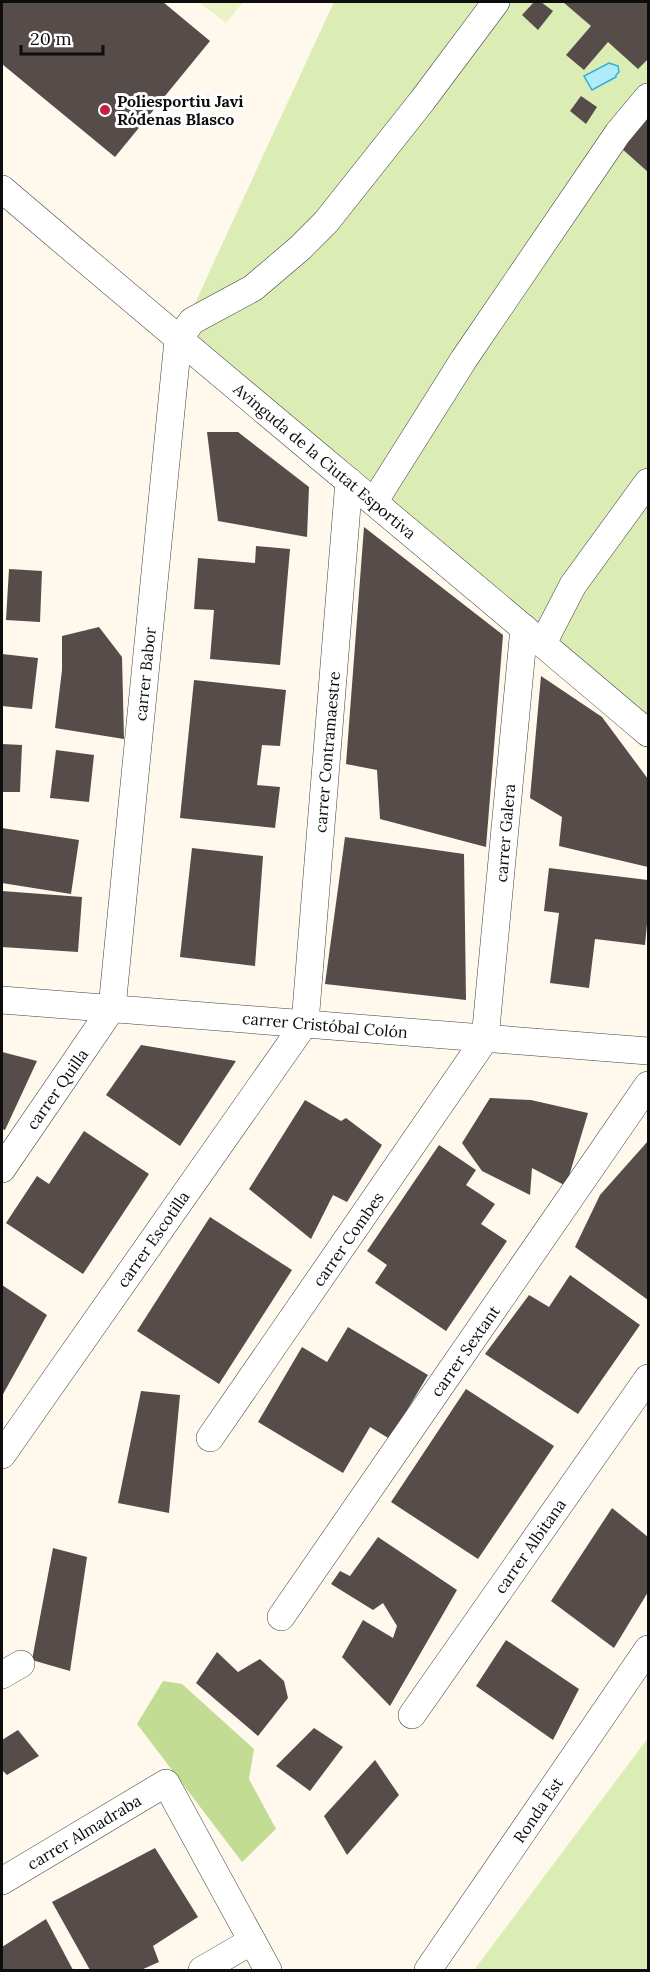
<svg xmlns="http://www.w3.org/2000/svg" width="650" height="1972" font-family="Lora,serif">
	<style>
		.green { fill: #dbecb5 }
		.forest { fill: #c2dd93 }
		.pitch { fill: #ebf2c7 }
		.water { fill: #afebf9; stroke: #32b0d4; stroke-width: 1.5 }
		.building { fill: #564c49 }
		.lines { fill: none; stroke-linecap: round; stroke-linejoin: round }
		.street-casing { stroke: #404040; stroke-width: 28 }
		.street { stroke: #fff; stroke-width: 27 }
		.poi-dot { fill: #c51e43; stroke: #fff; stroke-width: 2 }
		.labels { text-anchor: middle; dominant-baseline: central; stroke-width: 6; stroke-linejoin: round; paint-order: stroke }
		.poi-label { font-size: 16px; font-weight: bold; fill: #0d0d0d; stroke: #fff; text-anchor: start }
		.street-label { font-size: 16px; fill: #0d0d0d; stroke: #fff }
	</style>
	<rect width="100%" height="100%" fill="#fff8ed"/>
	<g class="green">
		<polygon points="334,2 648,2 648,720 178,340"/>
		<polygon points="648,1738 648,1970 474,1970"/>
	</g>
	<polygon class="forest" points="163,1681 182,1684 254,1749 249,1779 276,1829 242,1862 137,1724"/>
	<polygon class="pitch" points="199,2 243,2 226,23"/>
	<polygon class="water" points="609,63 618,66 619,72 616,75 616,77 592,90 584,76"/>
	<g class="building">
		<polygon points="2,2 163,2 210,41 115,157 2,64"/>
		<polygon points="534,2 541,2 553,11 538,30 522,15"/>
		<polygon points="563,2 648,2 648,59 638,69 608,42 584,70 566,55 591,26"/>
		<polygon points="581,96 597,107 586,124 570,111"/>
		<polygon points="648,113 648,172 620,147"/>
		<polygon points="207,432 238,432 309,487 307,537 218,521"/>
		<polygon points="364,527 503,635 486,847 380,819 377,770 346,764"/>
		<polygon points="256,546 290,549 280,665 210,659 214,610 194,609 198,558 255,563"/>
		<polygon points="9,569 42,571 40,622 6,620"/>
		<polygon points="99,627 122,657 124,739 55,728 62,670 62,636"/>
		<polygon points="2,654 38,658 32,709 2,706"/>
		<polygon points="541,676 602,717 648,779 648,867 559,846 562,817 530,798"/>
		<polygon points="194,680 286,690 280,746 262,745 257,785 280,787 275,828 180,818"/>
		<polygon points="2,744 22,745 20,792 2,792"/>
		<polygon points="56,750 94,755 89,802 50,798"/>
		<polygon points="2,828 79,840 71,894 2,883"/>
		<polygon points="345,837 464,854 466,1000 325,984"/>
		<polygon points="192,848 263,856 255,966 180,957"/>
		<polygon points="549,868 648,880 648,913 645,945 595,939 589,988 550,983 559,913 544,911"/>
		<polygon points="2,891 82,897 78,952 2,947"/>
		<polygon points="141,1045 236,1061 180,1146 106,1095"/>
		<polygon points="2,1052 37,1061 5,1130 2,1129"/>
		<polygon points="490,1098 531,1100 588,1113 566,1186 532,1168 530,1195 482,1171 462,1143"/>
		<polygon points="305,1100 341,1121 346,1118 382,1145 347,1202 333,1195 311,1239 249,1189"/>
		<polygon points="84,1131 149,1174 83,1274 6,1223 37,1176 49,1184"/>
		<polygon points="648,1141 648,1300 575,1247 600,1195"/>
		<polygon points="439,1145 476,1170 466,1185 495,1204 481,1224 507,1241 446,1331 375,1283 387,1265 367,1251"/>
		<polygon points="210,1217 292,1270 219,1384 137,1331"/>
		<polygon points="570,1275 640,1325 578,1414 485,1354 529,1295 549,1307"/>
		<polygon points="2,1285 47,1315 2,1396"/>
		<polygon points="348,1327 428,1375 390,1439 370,1427 343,1473 258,1422 302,1347 327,1362"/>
		<polygon points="466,1389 554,1446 478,1559 391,1502"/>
		<polygon points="141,1391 180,1395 169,1513 118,1503"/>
		<polygon points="612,1508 648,1537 648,1592 614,1648 551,1601"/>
		<polygon points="378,1537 457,1590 390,1706 342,1657 363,1620 393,1638 397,1626 383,1603 373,1610 331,1584 340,1571 350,1576"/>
		<polygon points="53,1548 87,1557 70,1671 32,1660"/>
		<polygon points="506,1640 579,1689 553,1740 476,1686"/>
		<polygon points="217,1652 238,1672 260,1659 284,1681 288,1698 258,1736 196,1683"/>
		<polygon points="314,1728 343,1747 310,1791 276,1766"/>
		<polygon points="18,1730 39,1756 7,1775 2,1770 2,1740"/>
		<polygon points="375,1760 399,1795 347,1855 324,1816"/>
		<polygon points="155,1848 198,1917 153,1946 159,1962 141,1970 90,1970 52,1902"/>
		<polygon points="46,1919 73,1970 2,1970 2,1947"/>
	</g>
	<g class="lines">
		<defs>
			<g id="street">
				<path d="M 2,189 C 216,372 434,551 648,733"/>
				<polyline points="374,502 464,359 618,133 648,97"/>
				<polyline points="543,643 573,585 648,482"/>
				<polyline points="2,1000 648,1051"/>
				<polyline points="2,1169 112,1008 178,340 192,321 253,288 300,248 326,222 422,101 496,2"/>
				<polyline points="210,1438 485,1039 524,628"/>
				<polyline points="2,1455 305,1023 349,481"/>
				<polyline points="281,1617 648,1085"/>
				<polyline points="2,1675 21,1664"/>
				<polyline points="412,1715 648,1378"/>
				<polyline points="2,1881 166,1783 268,1970"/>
				<polyline points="202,1970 252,1941"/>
				<polyline points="428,1970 648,1649"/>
			</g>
		</defs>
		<use href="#street" class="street-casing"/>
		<use href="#street" class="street"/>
	</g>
	<circle class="poi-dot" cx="105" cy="110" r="6"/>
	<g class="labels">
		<g class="poi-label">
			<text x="117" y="101">Poliesportiu Javi<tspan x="117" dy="18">Ródenas Blasco</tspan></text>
		</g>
		<g class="street-label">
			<text transform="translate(325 461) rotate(40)">Avinguda de la Ciutat Esportiva</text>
			<text transform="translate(145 674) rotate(-84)">carrer Babor</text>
			<text transform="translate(327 752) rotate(-85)">carrer Contramaestre</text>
			<text transform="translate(505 833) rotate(-85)">carrer Galera</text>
			<text transform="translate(325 1025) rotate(5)">carrer Cristóbal Colón</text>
			<text transform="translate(57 1089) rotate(-55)">carrer Quilla</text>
			<text transform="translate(153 1239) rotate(-55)">carrer Escotilla</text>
			<text transform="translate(348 1239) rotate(-55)">carrer Combes</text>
			<text transform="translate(465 1351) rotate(-55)">carrer Sextant</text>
			<text transform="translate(530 1546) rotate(-55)">carrer Albitana</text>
			<text transform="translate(538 1810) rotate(-56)">Ronda Est</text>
			<text transform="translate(84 1832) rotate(-31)">carrer Almadraba</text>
		</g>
	</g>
	<rect width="650" height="1972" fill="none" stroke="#0d0d0d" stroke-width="6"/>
	<path d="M21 45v9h82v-9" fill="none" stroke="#0d0d0d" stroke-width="3"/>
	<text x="30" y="45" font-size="18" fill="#0d0d0d" stroke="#ffffff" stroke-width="4.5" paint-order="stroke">20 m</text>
</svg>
